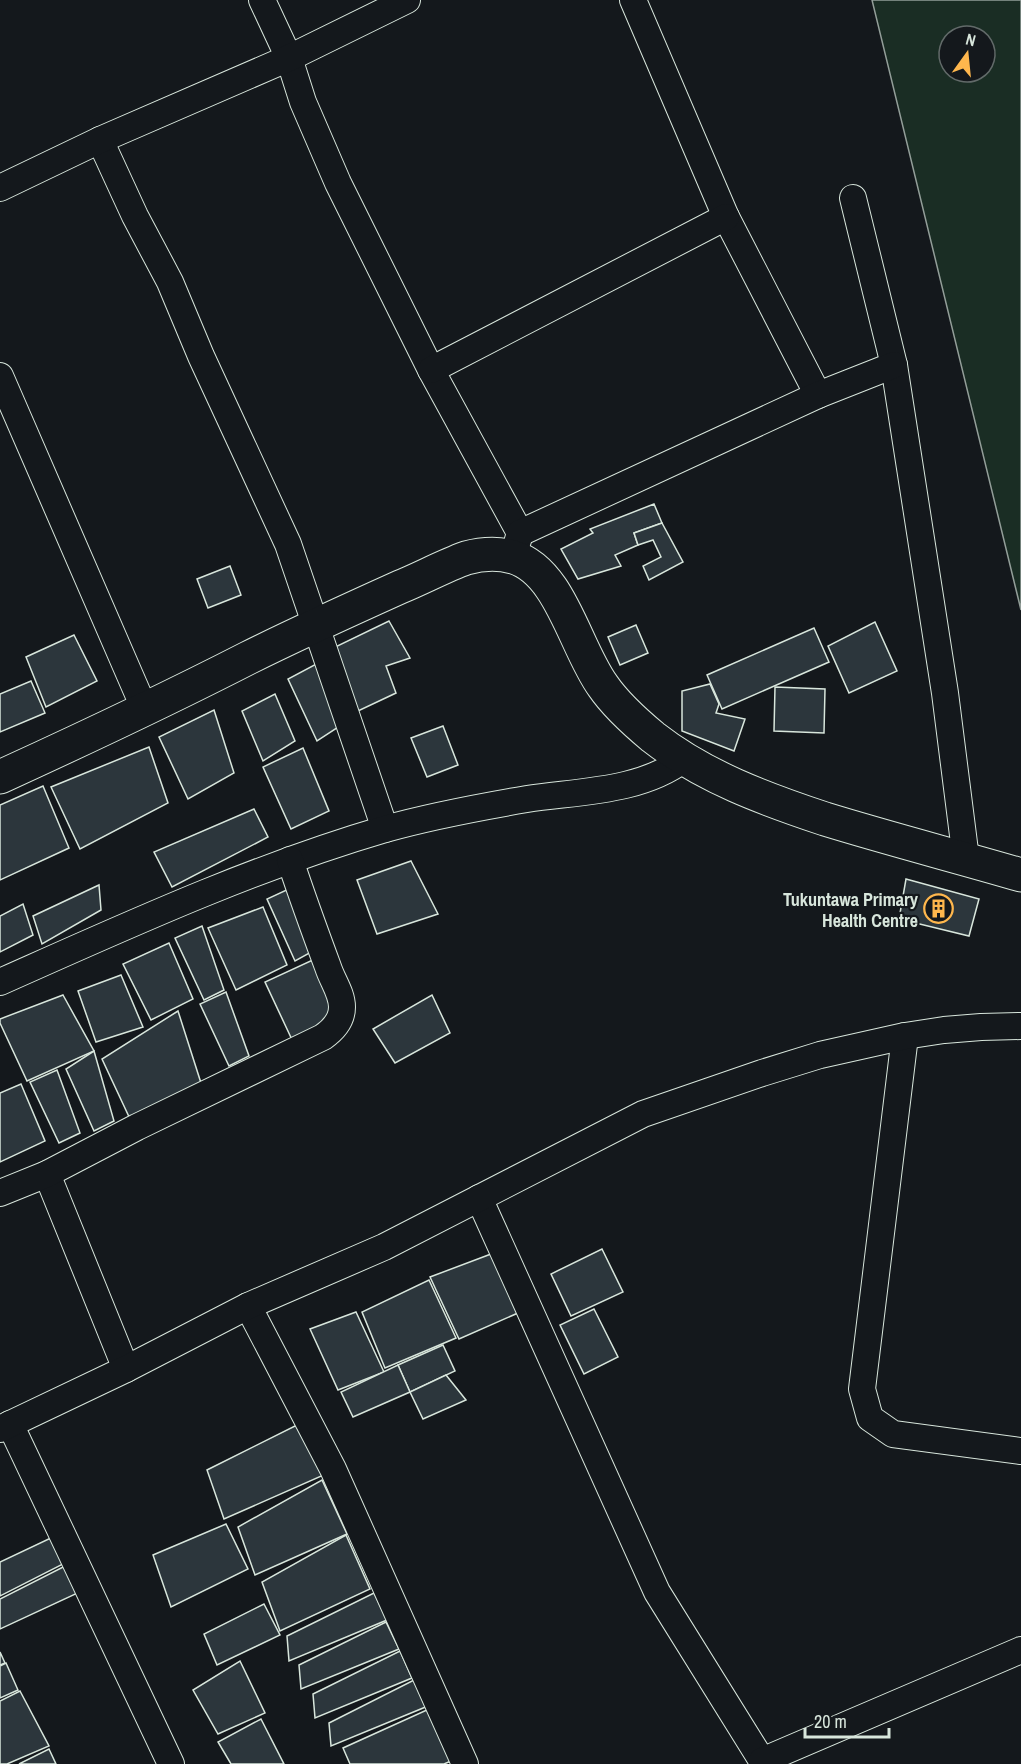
<svg xmlns="http://www.w3.org/2000/svg" width="1021" height="1764" font-family="'Archivo Narrow',sans-serif">
	<style>
		.green { fill: #1a2d24; stroke: #939e99; stroke-width: 1.5; fill-rule: evenodd }
		.building { fill: #2c363c; stroke: #d8e6dc; stroke-width: 1.5 }
		.lines { fill: none; stroke-linecap: round; stroke-linejoin: round }
		.minor-casing { stroke: #d8e6dc; stroke-width: 28 }
		.secondary-casing { stroke: #d8e6dc; stroke-width: 35 }
		.minor { stroke: #14181c; stroke-width: 26 }
		.secondary { stroke: #14181c; stroke-width: 33 }
		.labels { text-anchor: middle; dominant-baseline: central; stroke-width: 4.5; stroke-linejoin: round; paint-order: stroke }
		.poi-label { font-size: 18px; font-weight: bold; fill: #d8e6dc; stroke: #14181c; text-anchor: end }
	</style>
	<rect width="100%" height="100%" fill="#14181c"/>
	<path class="green" d="M 872,0 L 1021,0 L 1021,610 ZM 949,36 L 985,36 L 985,72 L 949,72 Z"/>
	<g class="building">
		<polygon points="654,504 662,523 634,533 638,545 615,555 621,566 578,579 561,549 593,533 590,529"/>
		<polygon points="662,523 683,562 649,580 643,566 661,557 653,540 638,545 634,533"/>
		<polygon points="230,566 241,595 208,608 197,579"/>
		<polygon points="389,621 410,658 386,666 396,693 358,711 331,649"/>
		<polygon points="875,622 897,671 849,693 828,646"/>
		<polygon points="636,625 648,653 620,665 608,637"/>
		<polygon points="814,628 829,662 722,709 707,675"/>
		<polygon points="74,635 97,681 46,707 26,657"/>
		<polygon points="320,662 343,724 317,741 288,679"/>
		<polygon points="31,681 45,713 0,732 0,694"/>
		<polygon points="710,684 719,704 716,713 745,719 734,751 682,731 682,691"/>
		<polygon points="775,687 825,689 824,733 774,731"/>
		<polygon points="275,694 295,741 263,761 242,711"/>
		<polygon points="214,710 234,773 188,799 159,737"/>
		<polygon points="443,726 458,765 427,777 411,738"/>
		<polygon points="149,747 168,803 80,849 51,787"/>
		<polygon points="303,748 329,811 291,829 263,767"/>
		<polygon points="43,786 69,848 0,880 0,805"/>
		<polygon points="254,809 268,837 172,887 154,852"/>
		<polygon points="411,861 438,914 377,934 357,880"/>
		<polygon points="906,879 979,899 969,936 899,919"/>
		<polygon points="99,885 101,910 42,944 33,916"/>
		<polygon points="293,887 315,950 295,961 267,899"/>
		<polygon points="23,904 33,935 0,952 0,916"/>
		<polygon points="263,907 287,965 236,990 208,928"/>
		<polygon points="202,926 224,990 204,1000 175,938"/>
		<polygon points="169,943 193,999 151,1020 123,964"/>
		<polygon points="317,958 338,1016 294,1044 265,982"/>
		<polygon points="121,975 143,1027 96,1042 78,991"/>
		<polygon points="226,992 249,1056 229,1066 200,1004"/>
		<polygon points="63,995 94,1051 27,1081 0,1023 0,1019"/>
		<polygon points="432,995 450,1033 395,1063 373,1029"/>
		<polygon points="178,1011 201,1083 131,1121 102,1059"/>
		<polygon points="94,1051 114,1121 94,1131 66,1069"/>
		<polygon points="57,1070 80,1133 59,1143 30,1082"/>
		<polygon points="21,1084 45,1141 0,1162 0,1093"/>
		<polygon points="602,1249 623,1292 571,1316 551,1274"/>
		<polygon points="491,1254 518,1313 459,1339 430,1277"/>
		<polygon points="429,1280 456,1338 385,1368 362,1312"/>
		<polygon points="594,1309 618,1357 584,1374 560,1325"/>
		<polygon points="356,1312 384,1372 338,1390 310,1329"/>
		<polygon points="443,1345 455,1371 410,1392 398,1365"/>
		<polygon points="398,1365 410,1392 353,1417 341,1392"/>
		<polygon points="446,1375 466,1400 423,1419 410,1392"/>
		<polygon points="297,1425 326,1474 224,1519 207,1470"/>
		<polygon points="322,1480 347,1534 255,1575 238,1527"/>
		<polygon points="226,1524 248,1569 171,1607 153,1555"/>
		<polygon points="346,1535 370,1589 280,1631 262,1582"/>
		<polygon points="55,1536 67,1562 0,1596 0,1562"/>
		<polygon points="69,1564 82,1591 0,1629 0,1599"/>
		<polygon points="374,1593 387,1620 289,1661 287,1636"/>
		<polygon points="264,1604 280,1635 217,1665 204,1634"/>
		<polygon points="386,1622 399,1649 301,1689 299,1665"/>
		<polygon points="400,1651 412,1678 315,1718 313,1694"/>
		<polygon points="0,1652 5,1663 0,1665"/>
		<polygon points="240,1661 265,1713 218,1734 193,1690"/>
		<polygon points="6,1663 18,1690 0,1698 0,1666"/>
		<polygon points="416,1679 428,1706 331,1746 329,1723"/>
		<polygon points="20,1691 49,1746 7,1764 0,1764 0,1701"/>
		<polygon points="429,1709 451,1761 444,1764 350,1764 343,1748"/>
		<polygon points="261,1719 284,1764 231,1764 218,1742"/>
		<polygon points="49,1749 56,1764 19,1764"/>
	</g>
	<g class="lines">
		<defs>
			<g id="minor">
				<polyline points="262,0 289,58 303,102 338,183 431,370 520,533 513,557"/>
				<polyline points="633,0 726,217 818,395"/>
				<polyline points="100,140 135,216 170,282 201,356 288,544 385,829"/>
				<polyline points="0,188 100,140 289,58 407,0"/>
				<polyline points="853,198 894,365 945,693 966,859"/>
				<polyline points="431,370 726,217"/>
				<polyline points="0,376 145,710"/>
				<polyline points="520,533 818,395 894,365"/>
				<path d="M 0,982 C 126,926 252,868 385,829 C 431,816 480,807 527,799 C 580,791 640,792 684,759"/>
				<polyline points="905,1036 862,1389 870,1418 893,1434 1021,1451"/>
				<polyline points="47,1174 126,1369"/>
				<path d="M 0,1193 L 47,1174 L 137,1127 L 323,1037 C 333,1030 342,1020 342,1007 C 342,993 332,980 328,967 C 315,932 302,896 290,860"/>
				<polyline points="479,1198 657,1592 764,1764"/>
				<polyline points="248,1306 333,1469 465,1764"/>
				<polyline points="10,1424 171,1764"/>
				<polyline points="0,1429 126,1369 248,1306 384,1247 643,1114 762,1073 820,1055 905,1036 944,1030 981,1027 1021,1026"/>
				<polyline points="762,1761 1021,1650"/>
			</g>
			<path id="secondary" d="M 0,777 C 83,739 166,700 248,658 C 298,633 349,610 400,587 C 422,578 444,566 466,558 C 481,554 498,553 513,557 C 561,571 575,648 603,686 C 616,705 635,722 653,737 C 704,777 765,799 825,819 C 890,839 956,856 1021,875"/>
		</defs>
		<use href="#minor" class="minor-casing"/>
		<use href="#secondary" class="secondary-casing"/>
		<use href="#minor" class="minor"/>
		<use href="#secondary" class="secondary"/>
	</g>
	<defs>
		<symbol id="building-ring" viewBox="-11 -11 22 22"><circle r="9.5" fill="#14181c" stroke="#ffb74d" stroke-width="1.5"/><path d="M-4-6H4V6H1V3H-1V6H-4ZM-2.5-4.3h1.7v1.8h-1.7ZM.8-4.3h1.7v1.8H.8ZM-2.5-1h1.7V.8h-1.7ZM.8-1h1.7V.8H.8Z" fill="#ffb74d"/></symbol>
	</defs>
	<g fill-rule="evenodd">
		<use href="#building-ring" x="922" y="892" width="33" height="33"/>
	</g>
	<g class="labels">
		<g class="poi-label">
			<text x="918" y="899">Tukuntawa Primary<tspan x="918" dy="21">Health Centre</tspan></text>
		</g>
	</g>
	<g transform="translate(967 54) rotate(15)"><circle r="28" fill="#14181c" stroke="#626a69" stroke-width="1.5"/>
	<path d="M0-4.5L10 22L0 15L-10 22Z" fill="#ffb74d"/>
	<text y="-9" font-size="16" font-weight="bold" text-anchor="middle" fill="#d8e6dc">N</text>
	</g>
	<path d="M805 1728v9h84v-9" fill="none" stroke="#d8e6dc" stroke-width="3"/>
	<text x="814" y="1728" font-size="18" fill="#d8e6dc" stroke="#14181c" stroke-width="4.5" paint-order="stroke">20 m</text>
</svg>
